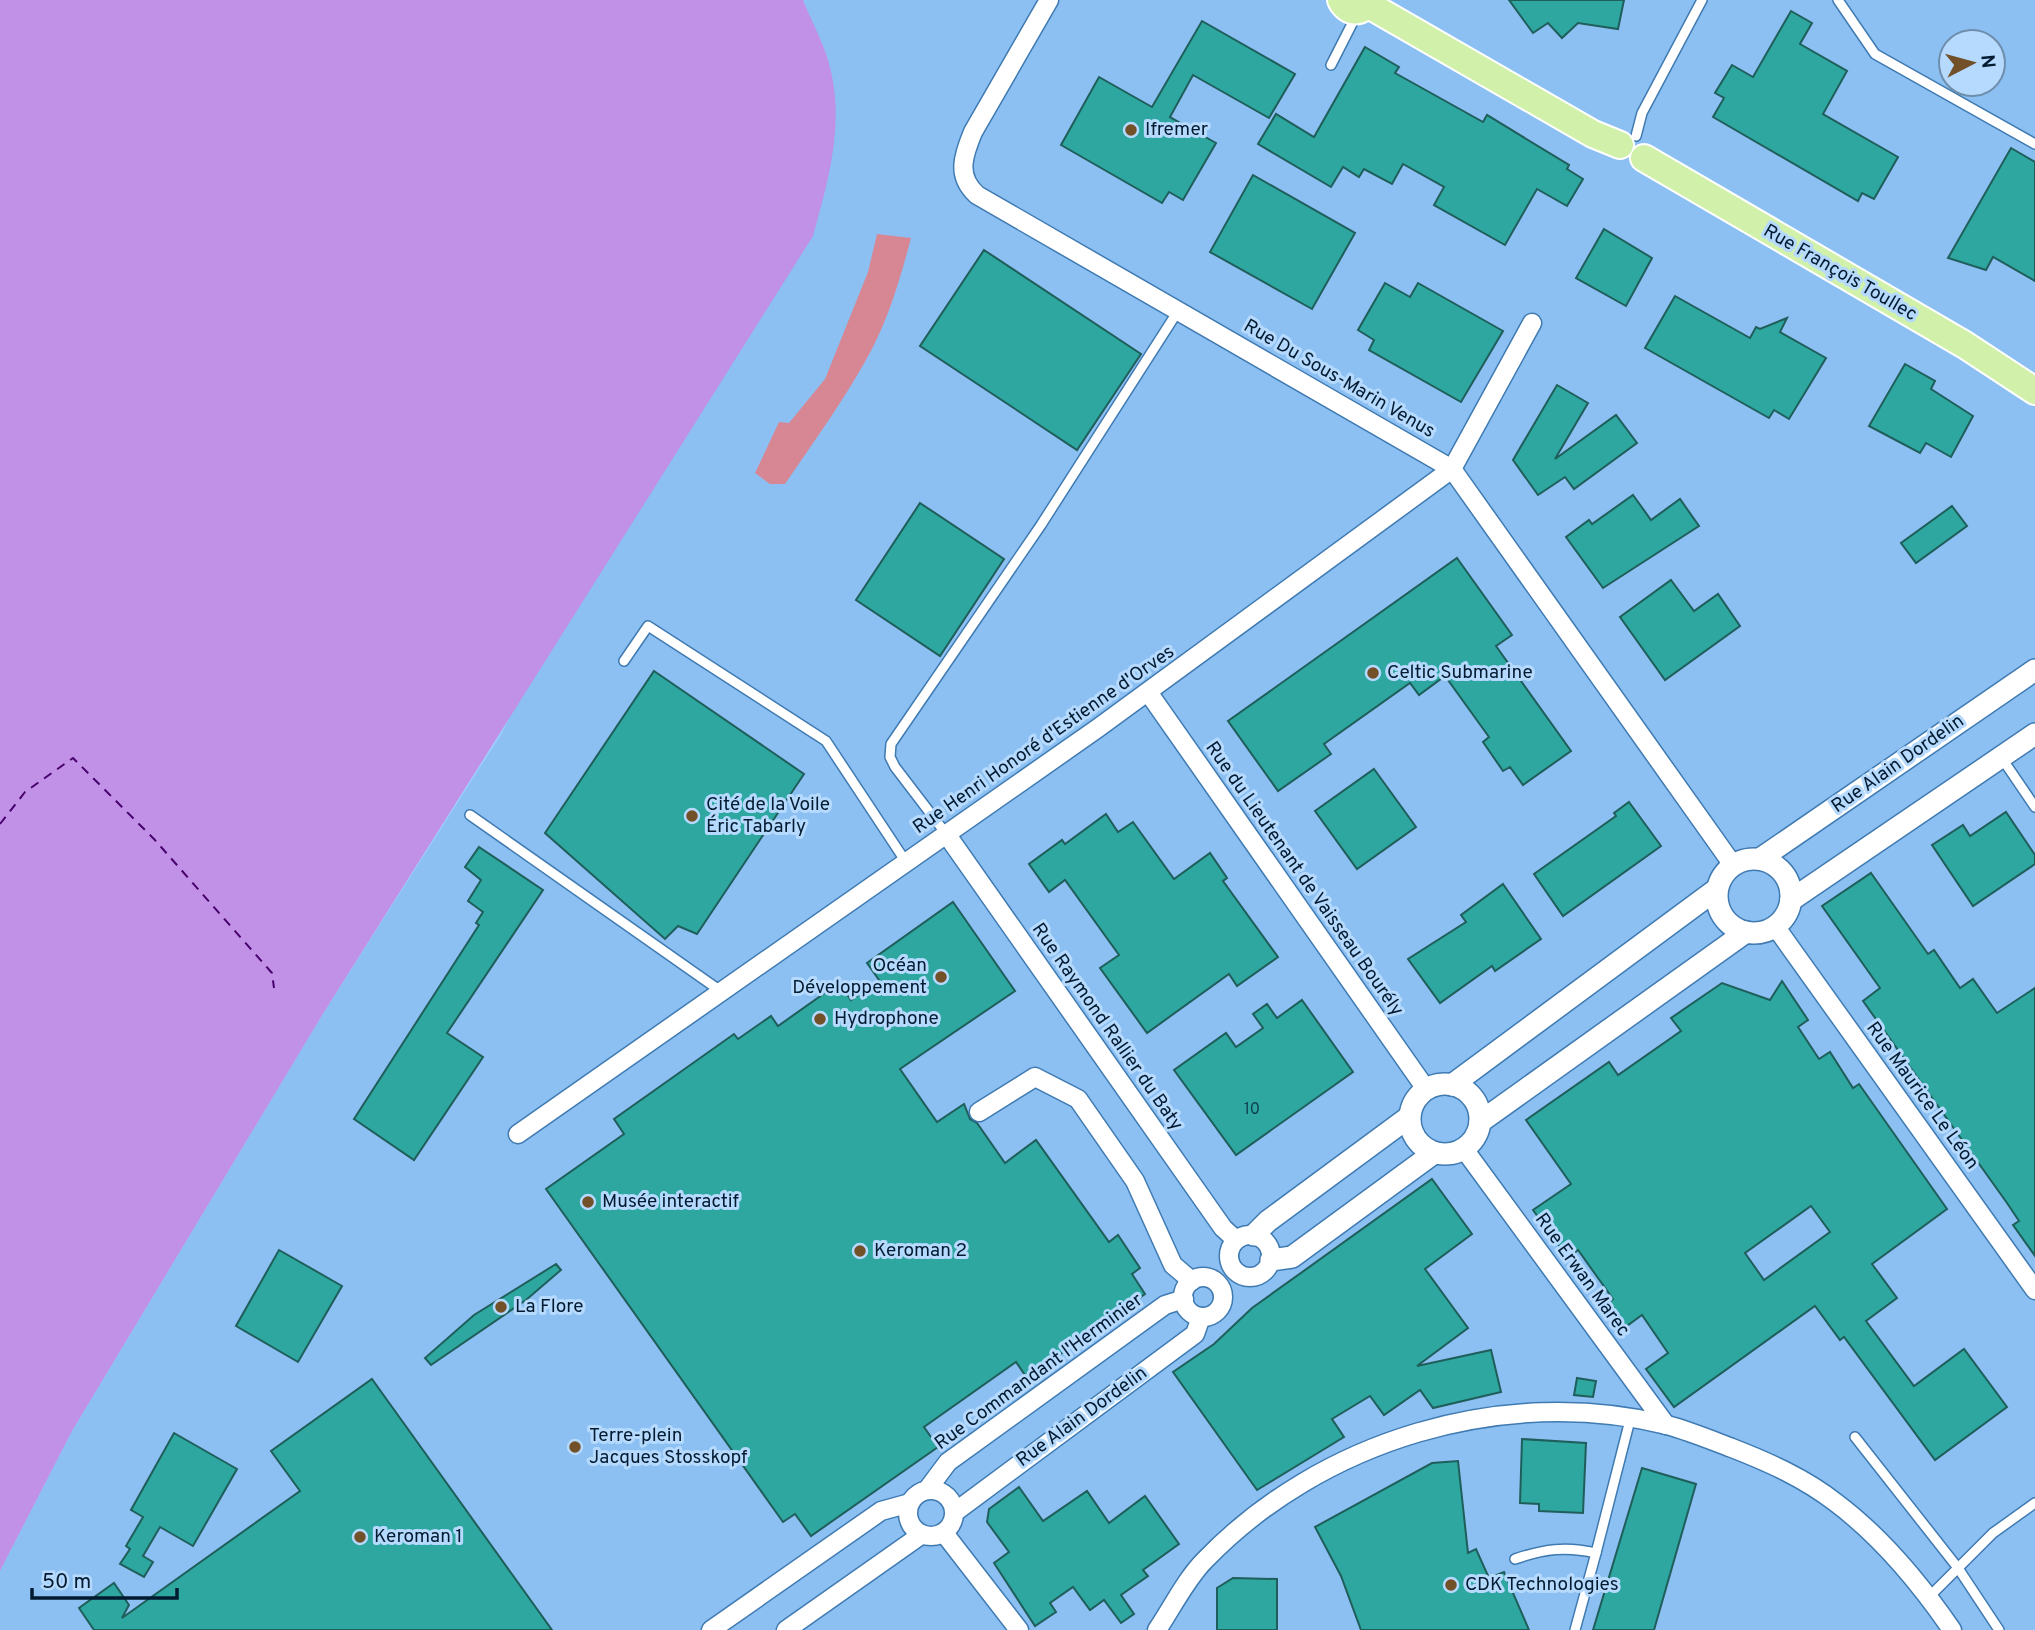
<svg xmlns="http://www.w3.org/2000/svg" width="2035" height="1630" font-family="Overpass,sans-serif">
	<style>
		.built { fill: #8cc0f3; fill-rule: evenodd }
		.green { fill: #d78794 }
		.water { fill: #c091e6 }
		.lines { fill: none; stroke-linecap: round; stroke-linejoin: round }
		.ferry { stroke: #48006c; stroke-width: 2; stroke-dasharray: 9 7; stroke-linecap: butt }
		.building { fill: #2da7a0; stroke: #1f5e5a; stroke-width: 2; fill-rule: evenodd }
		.service-casing { stroke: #3f7ab1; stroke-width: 12 }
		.minor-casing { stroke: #3f7ab1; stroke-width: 21 }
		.tertiary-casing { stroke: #3f7ab1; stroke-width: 24 }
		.primary-casing { stroke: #fff; stroke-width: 30 }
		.service { stroke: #fff; stroke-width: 9 }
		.minor { stroke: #fff; stroke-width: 18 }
		.tertiary { stroke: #fff; stroke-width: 21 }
		.primary { stroke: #d1f1aa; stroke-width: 26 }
		.poi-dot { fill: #725028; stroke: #b6dafe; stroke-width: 2.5 }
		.labels { text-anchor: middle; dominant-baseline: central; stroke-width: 6; stroke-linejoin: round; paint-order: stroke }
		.number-label { font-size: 16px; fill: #0e3e4d }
		.poi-label { font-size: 19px; fill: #031b31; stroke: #b6dafe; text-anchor: start }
		.street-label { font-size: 19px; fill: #031b31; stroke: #b6dafe }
	</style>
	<rect width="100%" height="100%" fill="#9ecefe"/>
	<path class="built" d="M 803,0 L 2035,0 L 2035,1630 L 0,1630 L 0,1571 L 72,1431 L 321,1017 L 502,733 L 828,60 ZM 1951,42 L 1993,42 L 1993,84 L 1951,84 Z"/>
	<path class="green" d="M 877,234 L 911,238 C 901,276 890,314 872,349 C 847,396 815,440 785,484 L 770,484 L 755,473 L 779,422 L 789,423 L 825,379 L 868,272 Z"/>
	<path class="water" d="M 0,0 L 803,0 C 811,20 822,40 828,60 C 846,121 829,178 813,236 L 321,1017 L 72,1431 L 0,1571 Z"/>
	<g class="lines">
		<polyline class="ferry" points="0,824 25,792 73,758 154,839 272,973 274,988"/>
	</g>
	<g class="building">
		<polygon points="1509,0 1624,0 1618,29 1578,23 1562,38 1548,23 1533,33"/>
		<polygon points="1791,11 1812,23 1800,44 1847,71 1823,114 1898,157 1874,199 1862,193 1858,201 1713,117 1724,98 1715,93 1732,65 1753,77"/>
		<polygon points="1202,21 1295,74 1269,118 1193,75 1170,117 1216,143 1183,200 1169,192 1162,203 1061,145 1099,77 1152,107"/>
		<polygon points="1365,47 1399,67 1395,73 1483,122 1487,115 1569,165 1567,169 1583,179 1567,206 1537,189 1505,245 1434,205 1444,187 1403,164 1392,184 1364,169 1359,177 1343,167 1331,187 1258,144 1276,114 1314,137"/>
		<polygon points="2011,148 2035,162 2035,281 1993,257 1986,270 1948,258"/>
		<polygon points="1253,175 1355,233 1312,309 1210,252"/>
		<polygon points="1604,229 1652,258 1626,306 1576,278"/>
		<polygon points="984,250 1141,354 1077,450 920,346"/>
		<polygon points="1385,283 1410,297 1418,283 1503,331 1461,402 1369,350 1374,340 1358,330"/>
		<polygon points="1675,296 1750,338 1756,327 1760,329 1787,318 1780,332 1826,358 1789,419 1774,410 1769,418 1645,348"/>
		<polygon points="1905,364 1935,381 1931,389 1973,416 1951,457 1926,443 1920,453 1869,426"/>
		<polygon points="1557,385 1588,403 1555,459 1616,415 1637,443 1574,489 1565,477 1538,495 1513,460"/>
		<polygon points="1633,495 1651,520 1680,499 1699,526 1603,588 1566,537 1589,520 1592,524"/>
		<polygon points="920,503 1004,559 940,656 856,600"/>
		<polygon points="1952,506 1967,526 1916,563 1901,543"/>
		<polygon points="1457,558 1512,635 1496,646 1571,751 1523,785 1510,767 1503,771 1483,742 1489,737 1445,676 1419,695 1410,683 1324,744 1331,754 1278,791 1228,721"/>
		<polygon points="1671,580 1694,611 1718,594 1740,626 1665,680 1620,617"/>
		<polygon points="654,671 804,774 697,934 678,926 665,939 545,833"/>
		<polygon points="1374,769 1416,827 1357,869 1315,811"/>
		<polygon points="1629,802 1661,846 1563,916 1534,874 1616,816 1614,813"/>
		<polygon points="2006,812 2035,855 2035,864 1973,906 1932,845 1963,825 1970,836"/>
		<polygon points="1106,814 1118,832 1133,822 1174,879 1210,853 1227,878 1223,881 1278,957 1237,986 1229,974 1147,1033 1100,968 1119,955 1065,880 1049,892 1029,864 1062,840 1065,844"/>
		<polygon points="479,847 543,890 447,1033 483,1057 414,1160 354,1119 479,925 476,923 483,912 468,901 481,880 465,867"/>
		<polygon points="1871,873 1928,954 1934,950 1960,988 1973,979 1997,1013 2035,988 2035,1256 2013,1225 2019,1221 2007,1203 1863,1001 1880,988 1822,906"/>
		<polygon points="1503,884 1541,939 1495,971 1492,966 1440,1003 1408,959 1466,922 1461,915"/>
		<polygon points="953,902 1015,991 900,1069 937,1122 964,1104 970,1119 977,1123 1005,1163 1036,1140 1109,1242 1118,1235 1140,1268 1132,1274 1145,1294 1027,1378 1016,1362 924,1427 938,1447 811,1536 795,1514 783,1522 546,1189 624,1134 614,1119 734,1034 738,1039 771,1016 778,1026 839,983 851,1000 879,980 867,963"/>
		<path d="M 1782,981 L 1808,1020 L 1798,1027 L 1819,1059 L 1830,1052 L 1853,1088 L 1859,1084 L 1947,1209 L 1872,1264 L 1897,1298 L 1866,1321 L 1914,1386 L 1964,1349 L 2007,1407 L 1935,1460 L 1844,1337 L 1840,1340 L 1815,1306 L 1674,1407 L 1646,1369 L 1668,1353 L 1642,1315 L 1620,1331 L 1603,1307 L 1613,1299 L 1578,1250 L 1568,1258 L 1533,1210 L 1571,1184 L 1526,1120 L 1609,1062 L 1618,1075 L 1681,1031 L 1671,1018 L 1722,983 L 1770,1000 ZM 1811,1206 L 1830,1232 L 1764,1280 L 1745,1253 Z"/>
		<polygon points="1302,1000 1353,1072 1236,1155 1174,1070 1226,1033 1236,1047 1263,1028 1253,1014 1267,1004 1277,1018"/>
		<polygon points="1432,1179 1472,1234 1425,1269 1468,1328 1417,1366 1491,1350 1501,1392 1433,1408 1420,1390 1384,1415 1370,1396 1332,1419 1344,1437 1257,1490 1173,1372 1214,1344 1252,1308"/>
		<polygon points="279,1250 342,1286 298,1362 236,1326"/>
		<polygon points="556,1264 561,1270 526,1300 431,1365 425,1358 474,1315"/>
		<polygon points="1577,1378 1596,1381 1593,1397 1574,1395"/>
		<polygon points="372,1379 552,1630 94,1630 79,1608 114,1583 129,1605 122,1618 300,1491 271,1451"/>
		<polygon points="174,1433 237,1469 193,1546 160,1527 143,1556 153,1562 144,1577 120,1564 130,1549 126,1546 143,1517 131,1510"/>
		<polygon points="1522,1439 1586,1443 1583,1513 1539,1511 1539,1504 1520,1503"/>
		<polygon points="1458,1461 1468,1553 1476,1549 1489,1578 1504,1572 1529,1630 1361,1630 1341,1576 1315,1527 1432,1463"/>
		<polygon points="1642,1468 1696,1484 1654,1630 1593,1630"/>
		<polygon points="1019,1487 1043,1521 1087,1491 1109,1523 1145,1496 1179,1544 1143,1570 1148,1576 1121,1595 1134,1614 1121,1623 1104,1600 1090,1610 1073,1587 1050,1603 1056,1612 1035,1626 994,1563 1009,1552 987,1522 989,1509"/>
		<polygon points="1233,1578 1277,1579 1277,1630 1217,1630 1217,1588"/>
	</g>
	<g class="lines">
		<defs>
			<g id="service">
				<polyline points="1838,0 1875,54 2035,144"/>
				<polyline points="1331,65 1357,14"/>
				<polyline points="1636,136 1642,113 1702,0"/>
				<polyline points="624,661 648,626 826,741 906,862"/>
				<polyline points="2001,757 2035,807"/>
				<polyline points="470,815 722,992"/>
				<polyline points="947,835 895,767 890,757 891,744 1041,525 1178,311"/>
				<polyline points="1855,1437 1958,1568 1999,1630"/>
				<path d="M 1515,1559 C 1544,1549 1566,1546 1596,1553 L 1630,1420"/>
				<polyline points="1929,1597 1993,1533 2035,1503"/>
				<polyline points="1575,1630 1596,1553"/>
			</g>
			<g id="minor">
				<path d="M 1049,0 L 973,132 C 963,156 956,176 977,195 L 1452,469 L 1733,865"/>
				<polyline points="1148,692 1426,1089"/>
				<polyline points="947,835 1223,1228 1236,1240"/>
				<polyline points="1775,926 2035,1290"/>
				<polyline points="979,1112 1035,1077 1078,1099 1135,1181 1173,1265 1192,1281"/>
				<polyline points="518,1134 1098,728 1452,469 1532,323"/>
				<polyline points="1464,1149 1666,1425"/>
				<circle cx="1250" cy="1256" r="21"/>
				<circle cx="1203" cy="1297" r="20"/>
				<circle cx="931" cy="1513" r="23"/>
				<polyline points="927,1490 948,1462 1165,1305 1184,1299"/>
				<polyline points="955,1512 1195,1334 1201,1317"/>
				<polyline points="944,1533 1019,1630"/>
				<polyline points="711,1630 881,1511 910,1503"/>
				<polyline points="786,1630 921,1535"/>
				<path d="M 1157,1630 C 1172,1608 1186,1579 1205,1560 C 1321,1440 1503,1385 1667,1425 C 1689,1431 1711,1440 1732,1448 C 1768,1462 1804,1478 1835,1502 C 1882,1537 1919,1582 1952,1630"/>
			</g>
			<g id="tertiary">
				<polyline points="1760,859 2035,670"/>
				<circle cx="1754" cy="896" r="37"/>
				<polyline points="1791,900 2035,734"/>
				<circle cx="1445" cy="1119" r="35"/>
				<polyline points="1452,1085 1717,889"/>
				<polyline points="1480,1122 1746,932"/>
				<polyline points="1254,1235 1268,1221 1409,1117"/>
				<polyline points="1271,1260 1292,1257 1434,1153"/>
			</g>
			<g id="primary">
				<path d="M 1341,0 C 1348,14 1363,14 1369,0"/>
				<polyline points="1367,4 1593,134 1620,145"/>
				<polyline points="1644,158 1965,345 2035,391"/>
			</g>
		</defs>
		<use href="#service" class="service-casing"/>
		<use href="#minor" class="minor-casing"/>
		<use href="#tertiary" class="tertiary-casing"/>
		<use href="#primary" class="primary-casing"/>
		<use href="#service" class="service"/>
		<use href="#minor" class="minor"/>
		<use href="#tertiary" class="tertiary"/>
		<use href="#primary" class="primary"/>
	</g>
	<g class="poi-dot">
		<circle cx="1131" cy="130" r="7"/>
		<circle cx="1373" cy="673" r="7"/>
		<circle cx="692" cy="816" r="7"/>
		<circle cx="941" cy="977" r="7"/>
		<circle cx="820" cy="1019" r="7"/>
		<circle cx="588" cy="1202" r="7"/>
		<circle cx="860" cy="1251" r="7"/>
		<circle cx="501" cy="1307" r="7"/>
		<circle cx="575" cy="1447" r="7"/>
		<circle cx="360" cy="1537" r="7"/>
		<circle cx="1451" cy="1585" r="7"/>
	</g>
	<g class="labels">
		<g class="number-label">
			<text x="1252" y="1110">10</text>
		</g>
		<g class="poi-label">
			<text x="1145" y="130">Ifremer</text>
			<text x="1387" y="673">Celtic Submarine</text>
			<text x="706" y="805">Cité de la Voile<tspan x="706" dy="22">Éric Tabarly</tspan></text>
			<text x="927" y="966" text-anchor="end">Océan<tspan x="927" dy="22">Développement</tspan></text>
			<text x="834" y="1019">Hydrophone</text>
			<text x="602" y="1202">Musée interactif</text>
			<text x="874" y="1251">Keroman 2</text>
			<text x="515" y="1307">La Flore</text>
			<text x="589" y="1436">Terre-plein<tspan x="589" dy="22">Jacques Stosskopf</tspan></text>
			<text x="374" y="1537">Keroman 1</text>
			<text x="1465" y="1585">CDK Technologies</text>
		</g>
		<g class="street-label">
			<text transform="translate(1840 273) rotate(30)">Rue François Toullec</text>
			<text transform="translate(1339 379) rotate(30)">Rue Du Sous-Marin Venus</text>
			<text transform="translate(1044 740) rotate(-35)">Rue Henri Honoré d'Estienne d'Orves</text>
			<text transform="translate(1898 764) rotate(-35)">Rue Alain Dordelin</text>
			<text transform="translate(1304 879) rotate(55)">Rue du Lieutenant de Vaisseau Bourély</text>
			<text transform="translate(1107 1027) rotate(55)">Rue Raymond Rallier du Baty</text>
			<text transform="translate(1922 1096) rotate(54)">Rue Maurice Le Léon</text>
			<text transform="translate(1582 1275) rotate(54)">Rue Erwan Marec</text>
			<text transform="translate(1039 1372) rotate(-36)">Rue Commandant l'Herminier</text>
			<text transform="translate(1082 1417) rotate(-36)">Rue Alain Dordelin</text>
		</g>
	</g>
	<g transform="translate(1972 63) rotate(84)"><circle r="33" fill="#b6dafe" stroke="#6e8eac" stroke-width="2"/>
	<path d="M0-5L12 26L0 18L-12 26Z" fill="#725028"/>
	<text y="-10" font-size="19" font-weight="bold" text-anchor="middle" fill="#031b31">N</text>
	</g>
	<path d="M32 1588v10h145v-10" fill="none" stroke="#031b31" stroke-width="3.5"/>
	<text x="42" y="1588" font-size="21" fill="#031b31" stroke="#b6dafe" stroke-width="5" paint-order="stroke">50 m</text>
</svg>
